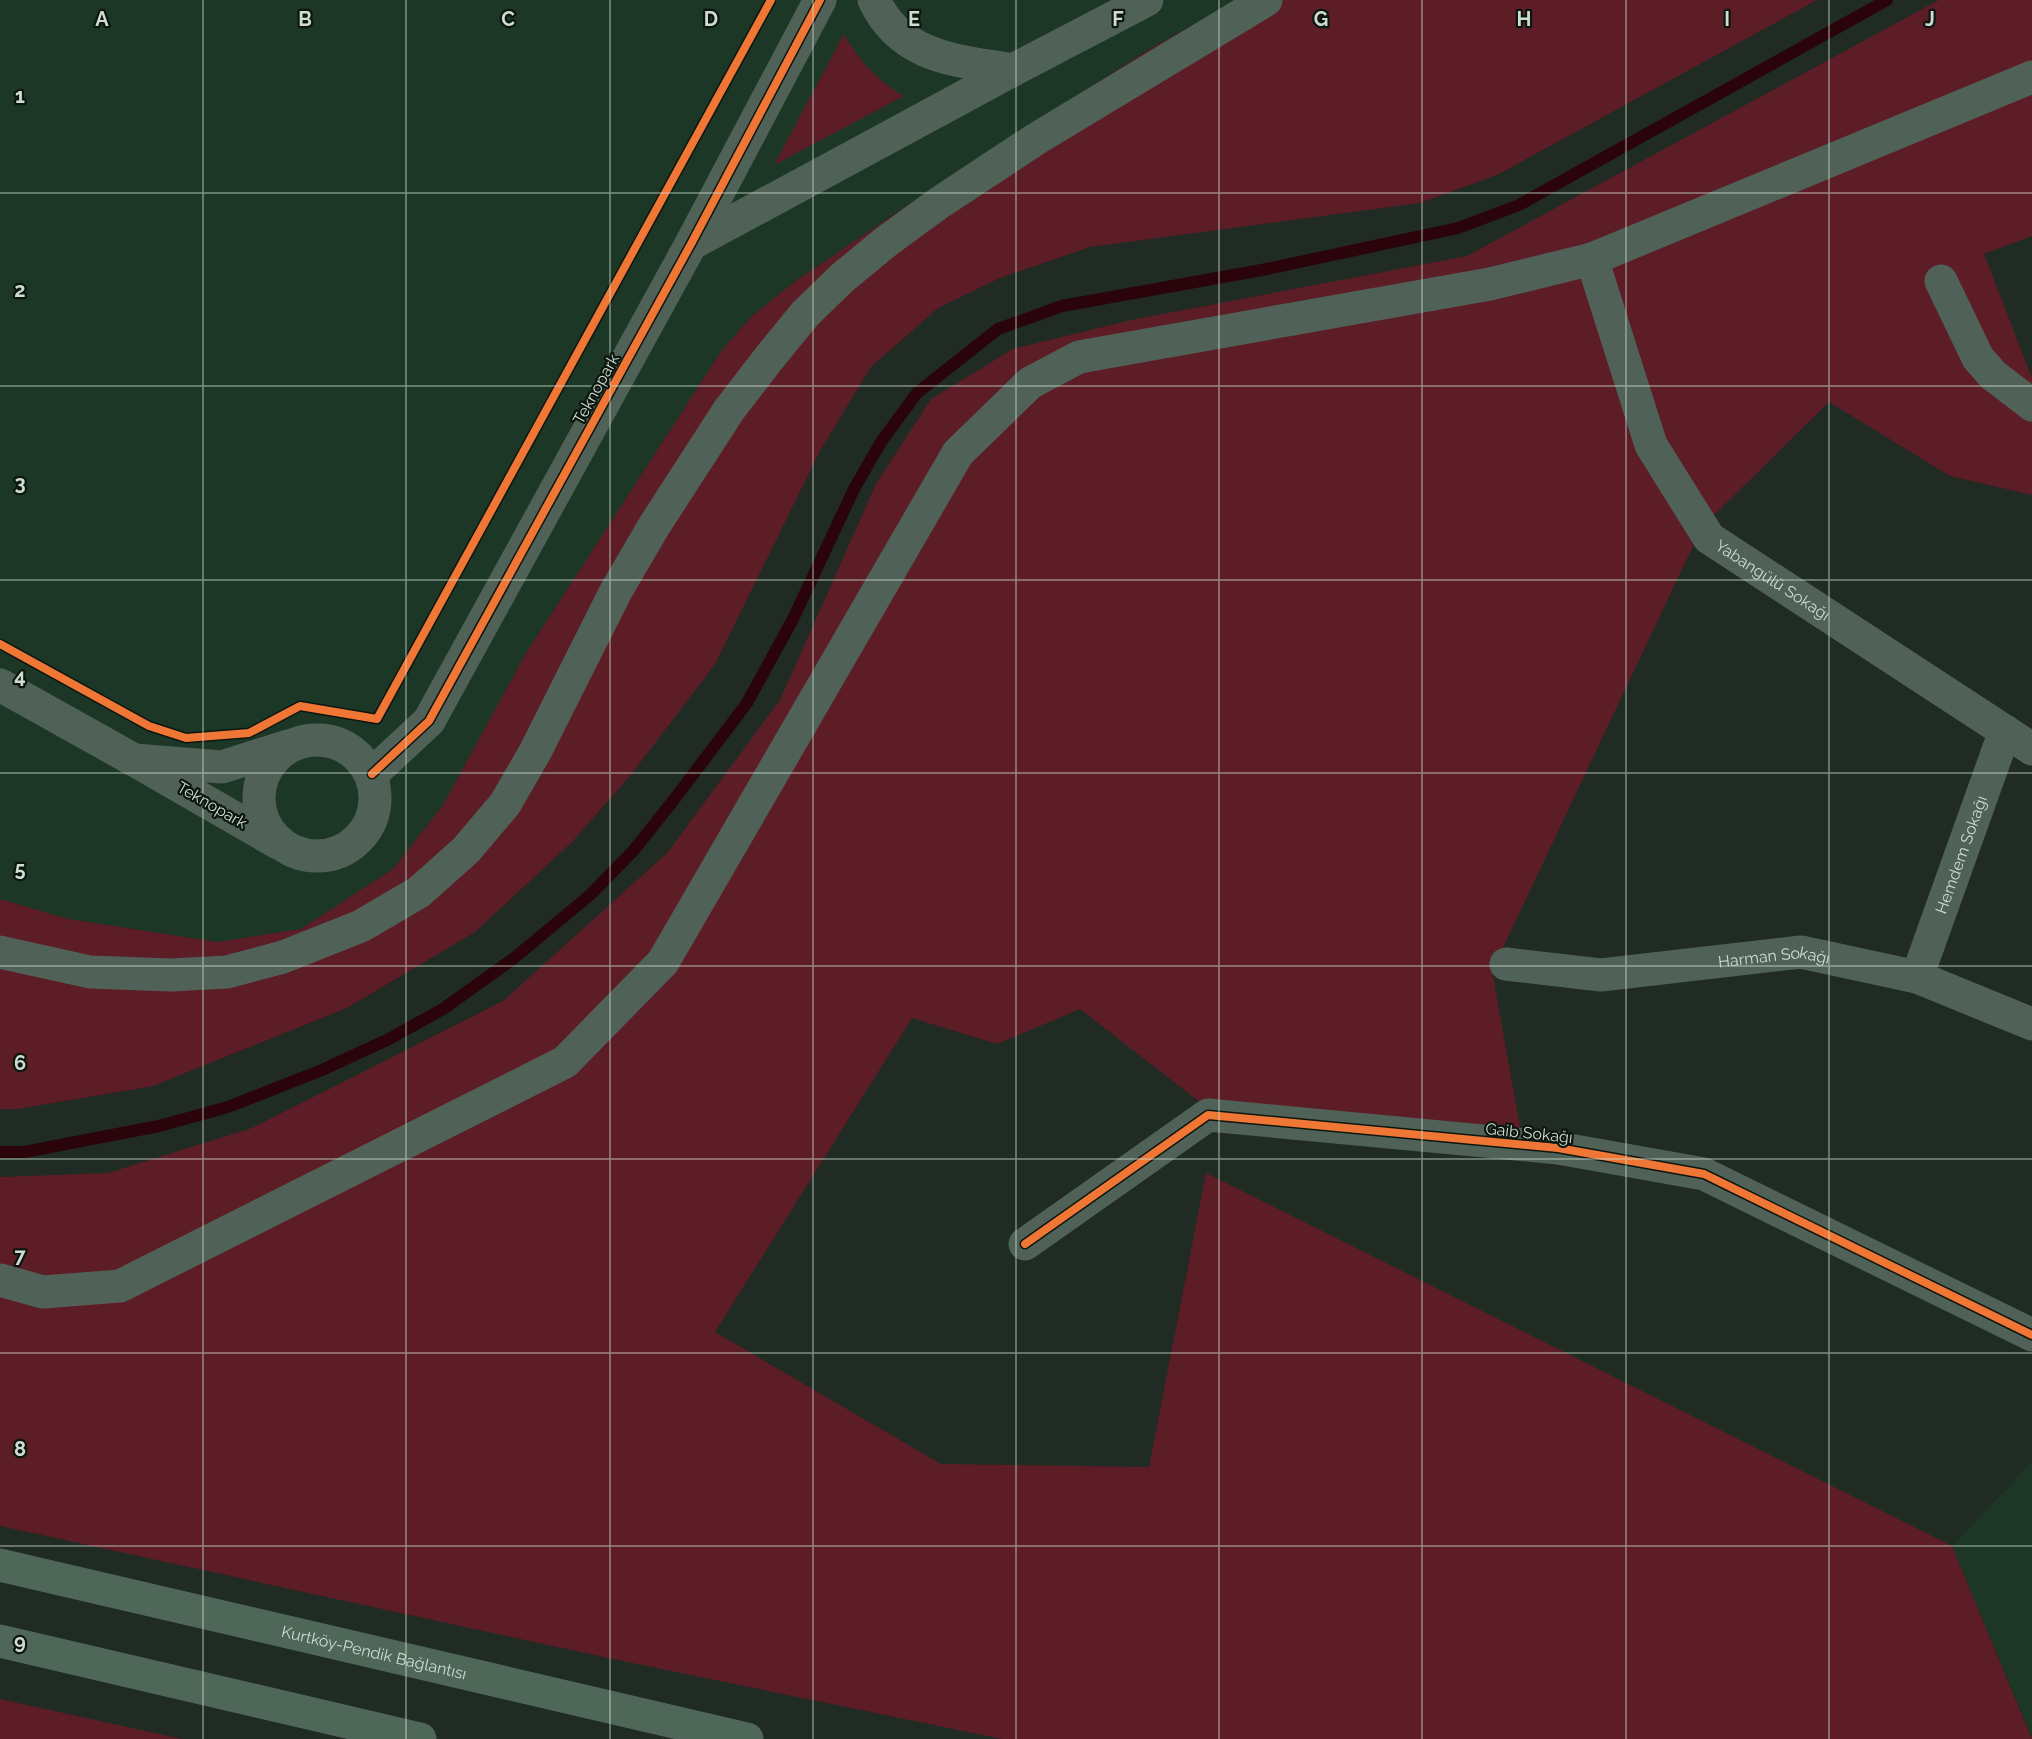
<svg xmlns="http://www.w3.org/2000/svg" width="2032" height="1739" font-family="Raleway,sans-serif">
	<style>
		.built { fill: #1c3726 }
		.green { fill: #5c1d27 }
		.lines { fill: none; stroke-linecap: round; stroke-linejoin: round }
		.stream { stroke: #2a040a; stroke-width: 12 }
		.minor { stroke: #506257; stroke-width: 33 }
		.highway { stroke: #4e6759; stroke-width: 33 }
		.cycleway-casing { stroke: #0c160f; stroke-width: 11 }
		.cycleway { stroke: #f07635; stroke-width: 8 }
		.grid { fill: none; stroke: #cedcd2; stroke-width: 1.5; stroke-opacity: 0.55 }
		.labels { text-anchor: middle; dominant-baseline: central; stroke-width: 4.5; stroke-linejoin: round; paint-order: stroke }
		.street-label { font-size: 16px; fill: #cedcd2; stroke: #0c160f }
		.grid-label { font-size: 20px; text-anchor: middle; font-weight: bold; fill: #cedcd2; stroke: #0c160f; stroke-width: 4.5; stroke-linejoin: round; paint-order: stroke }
	</style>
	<rect width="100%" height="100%" fill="#1f2b23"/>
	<g class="built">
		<polygon points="0,0 1237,0 1150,49 954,174 794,282 752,316 722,350 526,653 443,805 393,869 301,929 218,942 68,919 0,899"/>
		<polygon points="2032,1462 2032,1737 1952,1546"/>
	</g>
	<g class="green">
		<polygon points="1237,0 1817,0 1497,175 1420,203 1090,247 1000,278 938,308 871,367 821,449 715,664 630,776 572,842 475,932 347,1008 153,1086 18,1109 0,1109 0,899 68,919 218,942 301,929 393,869 443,805 526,653 722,350 752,316 794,282 954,174 1150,49"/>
		<polygon points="1939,0 2032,0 2032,236 1984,254 2032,378 2032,495 1950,476 1829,402 1702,527 1492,971 1521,1132 1210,1110 1080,1009 997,1044 912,1018 715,1332 941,1464 1149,1467 1206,1173 1952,1546 2032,1739 1002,1739 608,1658 0,1526 0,1177 108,1173 252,1128 503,1001 667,853 780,700 876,484 931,399 1013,349 1131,320 1467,256"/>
		<path d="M 844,34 C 860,62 877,80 904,96 L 774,165 Z"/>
		<polygon points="0,1699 182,1739 0,1739"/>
	</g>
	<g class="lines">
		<polyline class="stream" points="0,1152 24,1152 159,1126 228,1107 322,1070 389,1039 443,1009 513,959 590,895 634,850 676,797 747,703 793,619 854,489 881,442 917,393 998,329 1062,306 1267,269 1458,228 1519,205 1887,0"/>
		<g class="minor">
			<path d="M 874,0 C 902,59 956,60 1013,70"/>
			<polyline points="691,244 1013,70 1147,0"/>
			<path id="s1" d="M 1592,259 L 1651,445 L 1709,538 L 2032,749"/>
			<polyline points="1941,281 1978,358 1993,375 2032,405"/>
			<polyline points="0,685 134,760"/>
			<circle cx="317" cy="798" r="58"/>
			<polyline points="372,774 429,721 691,244 820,0"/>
			<polyline points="278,843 134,760 222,767 288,746"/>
			<polyline points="0,952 90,972 171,975 227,972 283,957 361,926 419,892 466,850 505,804 535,752 616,591 654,526 729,410 769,358 805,314 842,278 887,241 939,203 1036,139 1266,0"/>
			<path id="s2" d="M 1506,964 L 1601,975 L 1801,952 L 1917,977 L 2032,1024"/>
			<path id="s3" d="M 1917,977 L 2005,731"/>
			<polyline points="1025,1244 1208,1115 1558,1148 1704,1174 2032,1335"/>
			<polyline points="0,1280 43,1292 120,1286 565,1062 663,962 958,453 1030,383 1079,357 1490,284 1592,259 2032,77"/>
		</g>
		<g class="highway">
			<path id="s4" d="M 0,1565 L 747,1739"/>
			<polyline points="0,1641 420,1739"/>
		</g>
		<defs>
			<g id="cycleway">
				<polyline points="0,644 149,726 186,738 249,733 300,706 377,719 771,0"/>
				<polyline points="372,774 429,721 691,244 820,0"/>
				<polyline points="1025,1244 1208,1115 1558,1148 1704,1174 2032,1335"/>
			</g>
		</defs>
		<use href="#cycleway" class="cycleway-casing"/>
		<use href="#cycleway" class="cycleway"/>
	</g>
	<path class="grid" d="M 203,0 L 203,1739M 406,0 L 406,1739M 610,0 L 610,1739M 813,0 L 813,1739M 1016,0 L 1016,1739M 1219,0 L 1219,1739M 1422,0 L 1422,1739M 1626,0 L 1626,1739M 1829,0 L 1829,1739M 0,193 L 2032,193M 0,386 L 2032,386M 0,580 L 2032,580M 0,773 L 2032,773M 0,966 L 2032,966M 0,1159 L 2032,1159M 0,1353 L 2032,1353M 0,1546 L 2032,1546"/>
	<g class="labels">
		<g class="street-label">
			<text transform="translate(596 389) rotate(-61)">Teknopark</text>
			<text stroke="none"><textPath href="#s1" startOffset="381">Yabangülü Sokağı</textPath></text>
			<text transform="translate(212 805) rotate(30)">Teknopark</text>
			<text stroke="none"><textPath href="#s3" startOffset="130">Hemdem Sokağı</textPath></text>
			<text stroke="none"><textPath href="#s2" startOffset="270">Harman Sokağı</textPath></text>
			<text transform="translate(1529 1133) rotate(6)">Gaib Sokağı</text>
			<text stroke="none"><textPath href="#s4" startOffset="384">Kurtköy-Pendik Bağlantısı</textPath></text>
		</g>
	</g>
	<g class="grid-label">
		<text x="102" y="26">A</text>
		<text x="305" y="26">B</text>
		<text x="508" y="26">C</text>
		<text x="711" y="26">D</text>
		<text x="914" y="26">E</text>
		<text x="1118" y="26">F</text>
		<text x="1321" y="26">G</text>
		<text x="1524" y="26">H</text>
		<text x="1727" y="26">I</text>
		<text x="1930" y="26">J</text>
		<text x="20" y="103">1</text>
		<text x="20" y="297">2</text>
		<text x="20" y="490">3</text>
		<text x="20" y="683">4</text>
		<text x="20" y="876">5</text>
		<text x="20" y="1070">6</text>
		<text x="20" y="1263">7</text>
		<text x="20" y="1456">8</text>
		<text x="20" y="1649">9</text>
	</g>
</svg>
